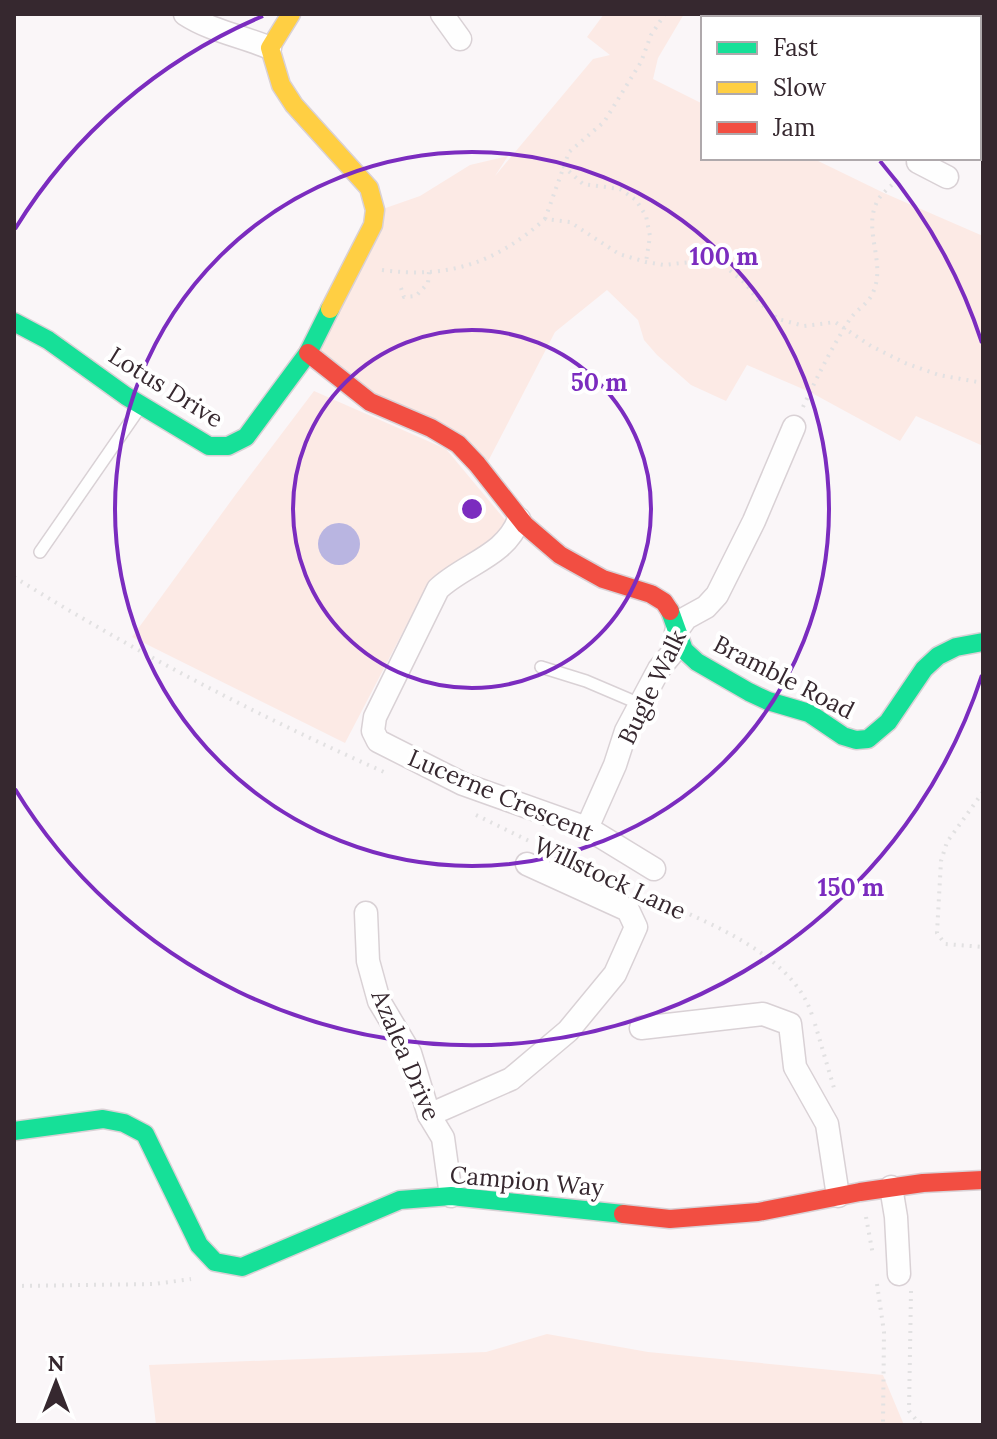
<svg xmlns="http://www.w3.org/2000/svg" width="997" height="1439" font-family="Lora,serif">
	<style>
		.green { fill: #fceae5 }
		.water { fill: #b9b5e1 }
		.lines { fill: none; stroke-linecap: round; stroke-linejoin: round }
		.lane-casing { stroke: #d9d1d5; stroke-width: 14 }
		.street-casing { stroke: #d9d1d5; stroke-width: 25 }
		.fast-casing { stroke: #d9d1d5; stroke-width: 21 }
		.slow-casing { stroke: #d9d1d5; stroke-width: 21 }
		.jam-casing { stroke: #d9d1d5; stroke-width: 21 }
		.path { stroke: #e2e1e2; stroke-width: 4; stroke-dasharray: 2 6; stroke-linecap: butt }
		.lane { stroke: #fefefe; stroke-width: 11 }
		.street { stroke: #fefefe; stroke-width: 22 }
		.fast { stroke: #16e098; stroke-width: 18 }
		.slow { stroke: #ffcf43; stroke-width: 18 }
		.jam { stroke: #f24e42; stroke-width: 18 }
		.ring { fill: none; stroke: #7b2cbf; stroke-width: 4 }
		.labels { text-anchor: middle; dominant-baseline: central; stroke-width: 8; stroke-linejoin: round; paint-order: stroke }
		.street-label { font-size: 24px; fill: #36282f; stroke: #fff }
		.centre { fill: #7b2cbf; stroke: #fff; stroke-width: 4 }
		.ring-label { font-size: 24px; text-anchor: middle; font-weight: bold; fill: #7b2cbf; stroke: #fff; stroke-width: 8; stroke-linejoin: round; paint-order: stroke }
	</style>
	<rect width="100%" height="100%" fill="#faf6f8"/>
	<g class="green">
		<polygon points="604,14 684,14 658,58 653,79 703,104 703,158 812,158 884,193 983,236 983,446 916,416 900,441 810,392 747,365 726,401 691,385 657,355 644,340 638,320 607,290 555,332 483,471 308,353 377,211 420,196 470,165 508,156 495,176 593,59 610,55 587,37"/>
		<path d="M 314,391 L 446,449 L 506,521 C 487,551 456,558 430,580 L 345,743 L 132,637 L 236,494 Z"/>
		<polygon points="547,1334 648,1352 883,1375 904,1425 156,1425 149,1365 486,1352"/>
	</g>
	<circle class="water" cx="339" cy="544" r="21"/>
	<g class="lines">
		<defs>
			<g id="lane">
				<polyline points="40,552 141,406"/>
				<polyline points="541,667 586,681 640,704"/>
			</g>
			<g id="street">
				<path d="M 185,14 C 211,31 242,36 270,48"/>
				<polyline points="442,14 460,39"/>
				<polyline points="979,39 983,31"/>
				<polyline points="920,158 918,162 947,177"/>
				<path d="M 519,519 C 506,556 464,564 438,589 L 375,717 L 373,731 L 378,741 L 463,784 L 587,828 L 654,869"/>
				<polyline points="587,828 615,765 626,731 659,669 673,652 676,632 686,618 706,607 717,595 754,521 794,427"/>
				<polyline points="366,913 368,961 379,1001 410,1053 429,1115 443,1138 451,1196"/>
				<polyline points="641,1028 763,1014 790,1024 795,1067 827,1124 838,1196"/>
				<polyline points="429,1115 511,1079 568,1031 615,974 636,927 628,910 527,864"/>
				<polyline points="891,1187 896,1217 899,1274"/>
			</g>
			<g id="fast">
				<polyline points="14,322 48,340 126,396 209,446 228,446 246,437 308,353 330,309"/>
				<polyline points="670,611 684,650 697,662 749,692 768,701 809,713 843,736 856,740 868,739 888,722 924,669 938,656 956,647 983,642"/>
				<polyline points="14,1131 103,1119 124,1123 145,1134 199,1245 215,1262 242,1267 400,1200 451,1196 623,1214"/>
			</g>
			<polyline id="slow" points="291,14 270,48 281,85 294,105 369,188 375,210 373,225 330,309"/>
			<g id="jam">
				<polyline points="308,353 370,402 431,428 458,444 477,464 525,525 560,555 603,579 651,594 664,602 670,611"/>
				<polyline points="623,1214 670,1219 758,1212 860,1192 923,1183 983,1180"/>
			</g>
		</defs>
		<use href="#lane" class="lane-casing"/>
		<use href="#street" class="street-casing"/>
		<use href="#fast" class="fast-casing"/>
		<use href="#slow" class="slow-casing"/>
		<use href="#jam" class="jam-casing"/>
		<g class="path">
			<polyline points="563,166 583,184 620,189 636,200 646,216 650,236 646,262"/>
			<polyline points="545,219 569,152 604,122 641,62 651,35 665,14"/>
			<path d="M 382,270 C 448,279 496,263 545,219 L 570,222 L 619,254 L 646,262 L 664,265 L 709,260 L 728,269 L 745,283 L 760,303 L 778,319 L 804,326 L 835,322 L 871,346 L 905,363 L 939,375 L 983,383"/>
			<polyline points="401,288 404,297 416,296 428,283 429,272"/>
			<path d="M 803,407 C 817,377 832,347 850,319 C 857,309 870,303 874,290 C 885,262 864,231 876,204 C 880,193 893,186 900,176"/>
			<path d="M 14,577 C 133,651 256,715 384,772"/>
			<polyline points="983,792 947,842 941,861 937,933 945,944 983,947"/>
			<polyline points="476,815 529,841"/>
			<path d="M 646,895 C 701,920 792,952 812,1015"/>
			<polyline points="815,1024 834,1088"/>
			<polyline points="866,1217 873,1255"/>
			<polyline points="877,1284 884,1332 883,1425"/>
			<polyline points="14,1286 155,1284 191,1279"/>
			<polyline points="911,1291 909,1411 918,1422 926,1425"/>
		</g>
		<use href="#lane" class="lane"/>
		<use href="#street" class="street"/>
		<use href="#fast" class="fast"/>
		<use href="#slow" class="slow"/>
		<use href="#jam" class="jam"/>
	</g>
	<g class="ring">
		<circle cx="472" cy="509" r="179"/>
		<circle cx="472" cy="509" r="357"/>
		<path d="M982 675A536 536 0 0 1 15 789M15 229A536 536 0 0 1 263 16M880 161A536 536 0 0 1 982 343"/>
	</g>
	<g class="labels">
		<g class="street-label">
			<text transform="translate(166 387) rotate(32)">Lotus Drive</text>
			<text transform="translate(784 677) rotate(27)">Bramble Road</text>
			<text transform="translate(652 687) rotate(-64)">Bugle Walk</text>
			<text transform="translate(501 795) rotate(23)">Lucerne Crescent</text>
			<text transform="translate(610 878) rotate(25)">Willstock Lane</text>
			<text transform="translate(406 1055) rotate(67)">Azalea Drive</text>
			<text transform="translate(527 1181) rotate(5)">Campion Way</text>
		</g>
	</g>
	<circle cx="472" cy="509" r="12" class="centre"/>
	<g class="ring-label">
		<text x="724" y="265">100 m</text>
		<text x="599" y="391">50 m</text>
		<text x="851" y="896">150 m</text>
	</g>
	<rect width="997" height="1439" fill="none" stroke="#36282f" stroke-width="32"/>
	<rect x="701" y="16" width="280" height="144" fill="#ffffff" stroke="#afa9ac" stroke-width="2"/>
	<rect x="717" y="42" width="40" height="12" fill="#16e098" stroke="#afa9ac" stroke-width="2"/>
	<text x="773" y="56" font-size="24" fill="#36282f">Fast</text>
	<rect x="717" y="82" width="40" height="12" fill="#ffcf43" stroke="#afa9ac" stroke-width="2"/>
	<text x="773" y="96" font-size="24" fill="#36282f">Slow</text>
	<rect x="717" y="122" width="40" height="12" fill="#f24e42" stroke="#afa9ac" stroke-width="2"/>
	<text x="773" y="136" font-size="24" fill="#36282f">Jam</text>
	<g transform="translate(56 1383)" stroke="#ffffff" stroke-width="6" paint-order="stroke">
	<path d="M0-6L14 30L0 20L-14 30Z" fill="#36282f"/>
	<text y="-12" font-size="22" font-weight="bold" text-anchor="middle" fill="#36282f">N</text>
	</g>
</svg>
